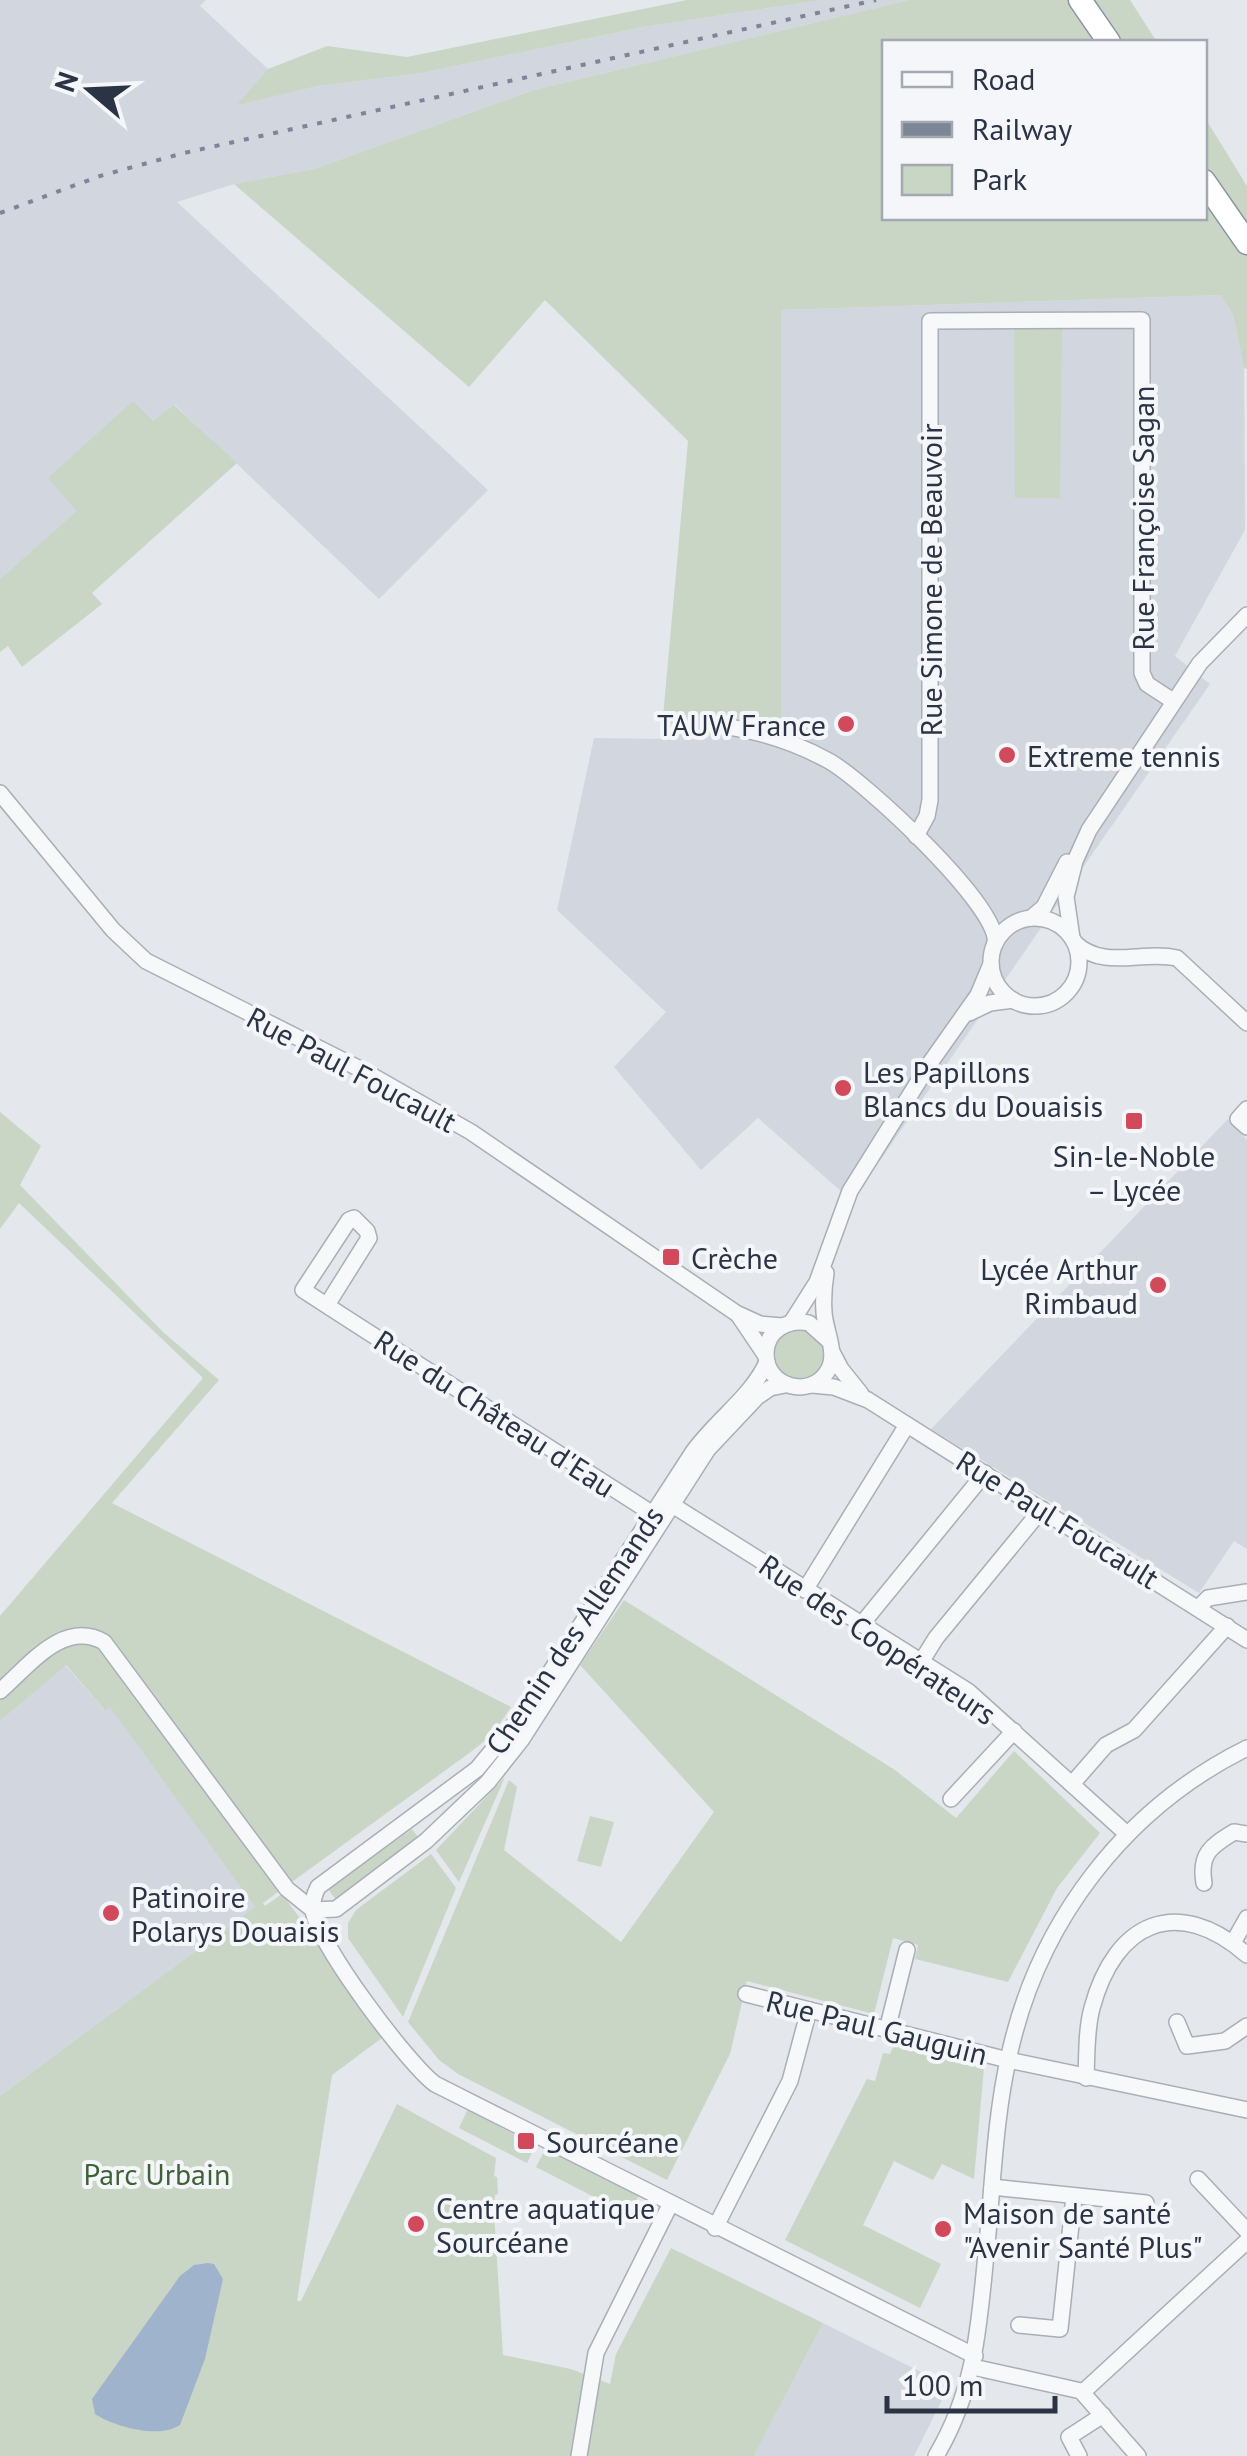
<svg xmlns="http://www.w3.org/2000/svg" width="1247" height="2456" font-family="'PT Sans',sans-serif">
	<style>
		.built { fill: #d2d6de }
		.green { fill: #c9d6c5 }
		.water { fill: #9fb4cc }
		.lines { fill: none; stroke-linecap: round; stroke-linejoin: round }
		.minor-casing { stroke: #a9aeb7; stroke-width: 18 }
		.highway-casing { stroke: #8b94a3; stroke-width: 25 }
		.minor { stroke: #f7f8fa; stroke-width: 15 }
		.highway { stroke: #fff; stroke-width: 22 }
		.rail { stroke: #7d8696; stroke-width: 4; stroke-dasharray: 5 10; stroke-linecap: butt }
		.poi-dot { fill: #d1495b; stroke: #f4f6f9; stroke-width: 4 }
		.labels { text-anchor: middle; dominant-baseline: central; stroke-width: 8; stroke-linejoin: round; paint-order: stroke }
		.street-label { font-size: 30px; fill: #2b3445; stroke: #f4f6f9 }
		.poi-label { font-size: 30px; fill: #2b3445; stroke: #f4f6f9; text-anchor: start }
		.park-label { font-size: 30px; fill: #3f6138; stroke: #f4f6f9 }
	</style>
	<rect width="100%" height="100%" fill="#e4e7ec"/>
	<g class="built">
		<polygon points="0,0 206,0 200,6 268,69 239,104 318,86 421,73 643,27 821,0 909,0 534,90 314,169 234,184 177,202 488,490 379,599 175,405 153,421 48,478 78,511 0,579"/>
		<polygon points="1221,295 1233,315 1244,368 1245,530 1175,656 1210,684 852,1201 758,1118 701,1170 614,1067 666,1012 557,910 594,738 660,739 673,721 710,717 781,721 780,310"/>
		<polygon points="1228,1119 1247,1140 1247,1549 1234,1541 1199,1593 931,1429"/>
		<polygon points="65,1665 104,1709 110,1706 255,1907 0,2096 0,1721"/>
		<polygon points="823,2323 949,2386 914,2456 754,2456"/>
	</g>
	<g class="green">
		<polygon points="687,0 821,0 643,27 421,73 318,86 237,105 268,69 327,46 407,57"/>
		<polygon points="909,0 1130,0 1157,42 884,42 884,218 1204,218 1205,118 1247,186 1247,369 1244,368 1233,315 1221,295 781,310 781,721 710,717 673,721 661,739 688,441 545,300 469,387 234,184 314,169 534,90"/>
		<polygon points="1014,324 1062,324 1060,498 1015,498"/>
		<polygon points="133,401 153,421 174,405 237,463 92,593 102,604 22,667 8,646 0,652 0,579 77,511 48,478"/>
		<polygon points="0,1112 41,1146 20,1185 163,1332 219,1380 112,1503 511,1707 493,1734 472,1751 263,1903 265,1906 282,1894 386,2035 332,2075 297,2301 301,2301 397,2104 496,2158 494,2176 497,2177 498,2194 495,2195 494,2212 503,2355 571,2369 610,2384 616,2354 671,2248 823,2323 754,2456 0,2456 0,2096 255,1907 110,1707 105,1710 66,1665 0,1721 0,1616 203,1378 19,1203 0,1229"/>
		<circle cx="799" cy="1355" r="25"/>
		<polygon points="624,1600 895,1770 956,1818 1014,1751 1100,1833 1057,1888 1008,1982 915,1959 918,1945 893,1938 874,2014 747,1981 730,2054 667,2180 458,2074 439,2060 408,2022 509,1780 517,1787 504,1850 621,1942 714,1812 580,1665"/>
		<polygon points="505,1777 459,1882 436,1850"/>
		<polygon points="590,1816 614,1822 601,1867 577,1861"/>
		<polygon points="412,1829 421,1841 337,1901 328,1889"/>
		<polygon points="431,1854 456,1888 403,2017 348,1938 348,1923 356,1910"/>
		<polygon points="894,2045 984,2068 974,2179 942,2164 933,2180 894,2161 863,2225 941,2264 920,2308 785,2240 867,2079 875,2081 883,2053 890,2054"/>
		<polygon points="468,2109 535,2146 527,2163 459,2128"/>
		<polygon points="546,2148 639,2195 629,2215 536,2167"/>
	</g>
	<path class="water" d="M 208,2263 L 214,2264 L 223,2279 L 205,2359 L 180,2425 C 159,2439 115,2427 95,2414 L 92,2399 L 180,2276 L 194,2265 Z"/>
	<g class="lines">
		<defs>
			<g id="minor">
				<path d="M 712,725 C 753,729 793,741 829,761 C 863,780 1002,908 995,944"/>
				<polyline points="0,793 113,930 146,961 364,1071 471,1132 736,1313 760,1324 782,1326"/>
				<polyline points="916,836 927,816 930,800 930,321 1142,320 1142,673 1147,684 1173,701"/>
				<circle cx="1035" cy="962" r="44"/>
				<polyline points="1031,918 1044,907 1067,862"/>
				<polyline points="1072,938 1066,897 1075,861 1089,830 1200,663 1247,615"/>
				<path d="M 1076,944 C 1105,970 1143,950 1177,958 L 1247,1023"/>
				<polyline points="969,1013 990,1003 1013,1000"/>
				<polyline points="1247,1109 1238,1119 1247,1127"/>
				<path d="M 826,1273 C 824,1286 823,1299 824,1312 C 825,1332 839,1354 827,1372 C 810,1399 766,1387 766,1354 C 766,1330 788,1319 809,1323 L 828,1340"/>
				<path d="M 327,1305 L 369,1238 L 367,1231 L 354,1218 L 349,1220 L 303,1290 C 421,1367 540,1441 659,1518"/>
				<polyline points="739,1316 766,1356"/>
				<polyline points="791,1323 817,1282 850,1191 930,1063 978,995 991,964"/>
				<polyline points="832,1352 841,1369 861,1394"/>
				<path d="M 767,1362 C 752,1396 715,1421 693,1452 L 525,1711 L 477,1769 L 318,1887 C 315,1893 312,1903 313,1910 C 317,1943 407,2063 435,2084 L 975,2356"/>
				<polyline points="812,1385 834,1387 868,1400 1247,1640"/>
				<polyline points="666,1501 968,1691 1127,1834"/>
				<polyline points="805,1590 907,1425"/>
				<polyline points="1199,1607 1208,1598 1247,1592"/>
				<polyline points="861,1625 985,1473"/>
				<polyline points="921,1662 936,1638 1042,1509"/>
				<path d="M 0,1691 C 29,1666 63,1619 104,1642 L 287,1889 L 313,1910"/>
				<polyline points="1072,1784 1106,1745 1134,1730 1227,1626"/>
				<polyline points="951,1799 1014,1731"/>
				<path d="M 1204,1883 C 1199,1854 1211,1846 1234,1832 L 1247,1834"/>
				<polyline points="313,1910 336,1909 426,1841 488,1782 522,1739 708,1449 757,1397 770,1388 785,1385"/>
				<polyline points="1233,1943 1247,1918"/>
				<polyline points="746,1994 1008,2060 1247,2110"/>
				<polyline points="1177,2022 1187,2046 1225,2041 1247,2026"/>
				<polyline points="887,2030 907,1950"/>
				<path d="M 1086,2078 C 1087,2055 1086,2030 1092,2008 C 1115,1922 1177,1894 1247,1955"/>
				<polyline points="1198,2179 1247,2231"/>
				<polyline points="992,2187 1146,2203"/>
				<polyline points="715,2228 790,2081 809,2010"/>
				<polyline points="1019,2325 1060,2329 1074,2196"/>
				<polyline points="973,2367 1081,2391 1138,2456"/>
				<polyline points="1083,2392 1247,2241"/>
				<polyline points="579,2456 596,2353 670,2205"/>
				<path d="M 936,2456 C 977,2387 979,2322 987,2244 C 993,2182 995,2117 1009,2056 C 1038,1922 1124,1809 1247,1748"/>
				<polyline points="1079,2456 1069,2437 1103,2415"/>
			</g>
			<g id="highway">
				<polyline points="1080,0 1109,42"/>
				<polyline points="1204,181 1247,243"/>
			</g>
		</defs>
		<use href="#minor" class="minor-casing"/>
		<use href="#highway" class="highway-casing"/>
		<use href="#minor" class="minor"/>
		<use href="#highway" class="highway"/>
		<polyline class="rail" points="0,213 100,176 184,153 876,0"/>
	</g>
	<g class="poi-dot">
		<circle cx="846" cy="724" r="10"/>
		<circle cx="1007" cy="755" r="10"/>
		<circle cx="843" cy="1088" r="10"/>
		<rect x="1124" y="1111" width="20" height="20" rx="5"/>
		<rect x="661" y="1247" width="20" height="20" rx="5"/>
		<circle cx="1158" cy="1285" r="10"/>
		<circle cx="111" cy="1913" r="10"/>
		<rect x="516" y="2131" width="20" height="20" rx="5"/>
		<circle cx="416" cy="2224" r="10"/>
		<circle cx="943" cy="2229" r="10"/>
	</g>
	<g class="labels">
		<g class="street-label">
			<text transform="translate(1142 518) rotate(-90)">Rue Françoise Sagan</text>
			<text transform="translate(930 580) rotate(-90)">Rue Simone de Beauvoir</text>
			<text transform="translate(352 1069) rotate(28)">Rue Paul Foucault</text>
			<text transform="translate(495 1413) rotate(33)">Rue du Château d'Eau</text>
			<text transform="translate(1058 1519) rotate(32)">Rue Paul Foucault</text>
			<text transform="translate(574 1630) rotate(-56)">Chemin des Allemands</text>
			<text transform="translate(878 1639) rotate(34)">Rue des Coopérateurs</text>
			<text transform="translate(877 2027) rotate(14)">Rue Paul Gauguin</text>
		</g>
		<g class="poi-label">
			<text x="826" y="724" text-anchor="end">TAUW France</text>
			<text x="1027" y="755">Extreme tennis</text>
			<text x="863" y="1071">Les Papillons<tspan x="863" dy="34">Blancs du Douaisis</tspan></text>
			<text x="1134" y="1155" text-anchor="middle">Sin-le-Noble<tspan x="1134" dy="34">– Lycée</tspan></text>
			<text x="691" y="1257">Crèche</text>
			<text x="1138" y="1268" text-anchor="end">Lycée Arthur<tspan x="1138" dy="34">Rimbaud</tspan></text>
			<text x="131" y="1896">Patinoire<tspan x="131" dy="34">Polarys Douaisis</tspan></text>
			<text x="546" y="2141">Sourcéane</text>
			<text x="436" y="2207">Centre aquatique<tspan x="436" dy="34">Sourcéane</tspan></text>
			<text x="963" y="2212">Maison de santé<tspan x="963" dy="34">"Avenir Santé Plus"</tspan></text>
		</g>
		<g class="park-label">
			<text x="157" y="2173">Parc Urbain</text>
		</g>
	</g>
	<rect x="882" y="40" width="325" height="180" fill="#f4f6f9" stroke="#a4a8b1" stroke-width="2.5"/>
	<rect x="902" y="72" width="50" height="15" fill="#f7f8fa" stroke="#a4a8b1" stroke-width="2.5"/>
	<text x="972" y="90" font-size="30" fill="#2b3445">Road</text>
	<rect x="902" y="122" width="50" height="15" fill="#7d8696" stroke="#a4a8b1" stroke-width="2.5"/>
	<text x="972" y="140" font-size="30" fill="#2b3445">Railway</text>
	<rect x="902" y="165" width="50" height="30" fill="#c9d6c5" stroke="#a4a8b1" stroke-width="2.5"/>
	<text x="972" y="190" font-size="30" fill="#2b3445">Park</text>
	<g transform="translate(90 90) rotate(289)" stroke="#f4f6f9" stroke-width="8" paint-order="stroke">
	<path d="M0-8L18 38L0 25L-18 38Z" fill="#2b3445"/>
	<text y="-15" font-size="28" font-weight="bold" text-anchor="middle" fill="#2b3445">N</text>
	</g>
	<path d="M887 2396v15h168v-15" fill="none" stroke="#2b3445" stroke-width="5"/>
	<text x="902" y="2396" font-size="30" fill="#2b3445" stroke="#f4f6f9" stroke-width="8" paint-order="stroke">100 m</text>
</svg>
